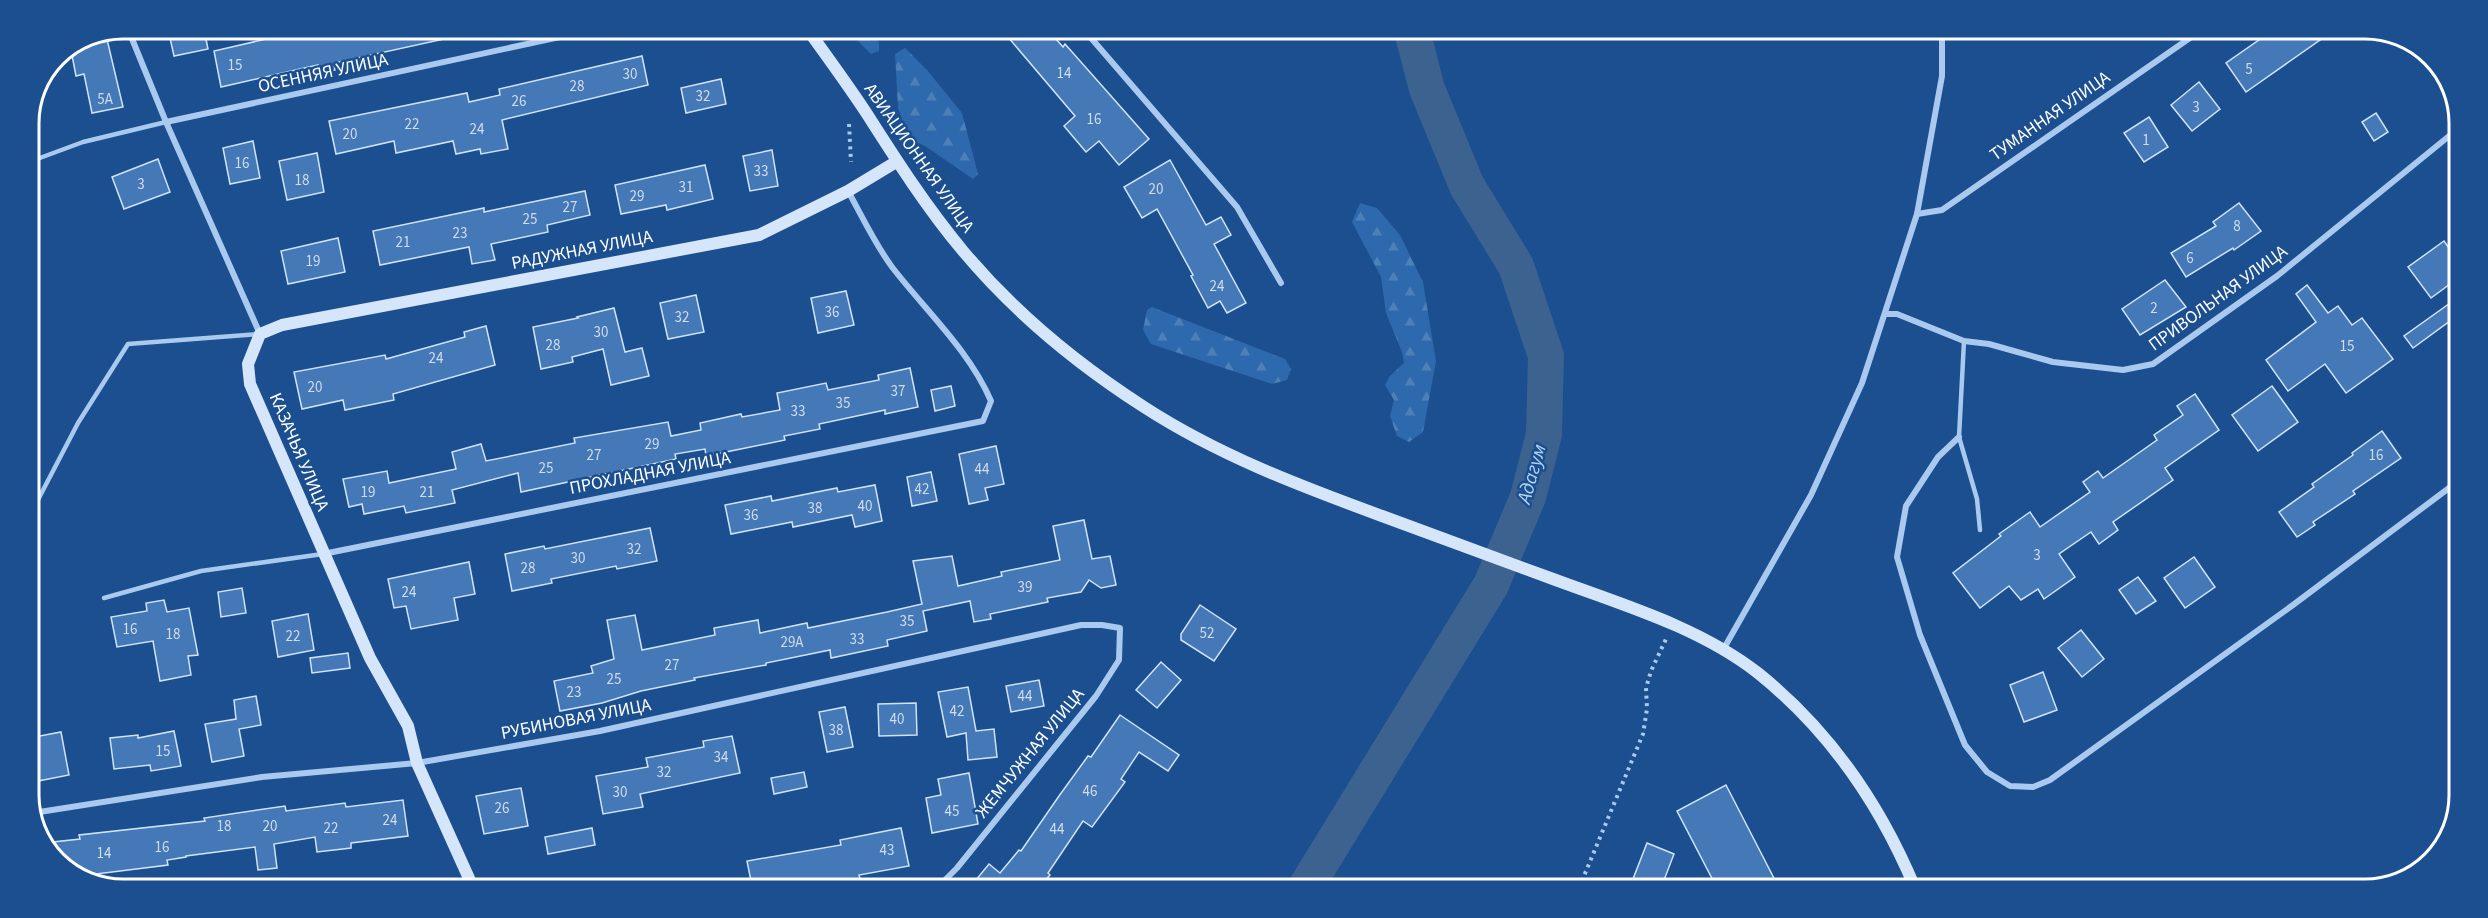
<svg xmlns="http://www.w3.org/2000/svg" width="2488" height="918" font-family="'Source Sans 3',sans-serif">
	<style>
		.forest { fill: url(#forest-firs) }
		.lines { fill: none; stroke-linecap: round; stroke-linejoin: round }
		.river { stroke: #3c6290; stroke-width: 36 }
		.building { fill: #4478b7; stroke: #cfe3fa; stroke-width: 1.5 }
		.path { stroke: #a9c9ee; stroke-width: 4; stroke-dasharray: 3 4.5; stroke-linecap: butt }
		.service { stroke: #a9c9ee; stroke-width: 4.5 }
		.minor { stroke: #a9c9ee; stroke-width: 6 }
		.secondary { stroke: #d6e6fa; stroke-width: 12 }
		.labels { text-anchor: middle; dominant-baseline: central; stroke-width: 5; stroke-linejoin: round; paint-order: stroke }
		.number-label { font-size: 15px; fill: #d0dded }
		.street-label { font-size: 18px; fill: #fff; stroke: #1b4f8f }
		.water-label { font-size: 20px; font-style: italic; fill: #b5d3f5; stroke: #1b4f8f }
		.rim { fill: none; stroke: #fff; stroke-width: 3 }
	</style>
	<defs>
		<pattern id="forest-firs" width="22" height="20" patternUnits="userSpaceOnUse" patternTransform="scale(1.5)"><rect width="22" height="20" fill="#2e69ad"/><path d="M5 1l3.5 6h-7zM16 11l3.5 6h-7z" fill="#4d80b9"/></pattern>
	</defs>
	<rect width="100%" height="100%" fill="#1b4f8f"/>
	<g class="forest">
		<polygon points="847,30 873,30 879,43 879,51 871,54"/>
		<polygon points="905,48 927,70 962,113 978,174 973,179 925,146 909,139 898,108 895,54"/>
		<polygon points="1360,203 1377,208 1400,235 1423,282 1436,361 1423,432 1409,442 1397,436 1390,416 1394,400 1385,385 1390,376 1404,363 1402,352 1386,313 1381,277 1352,222"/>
		<polygon points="1152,307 1285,359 1291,369 1287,380 1272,384 1151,344 1143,330 1147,310"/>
	</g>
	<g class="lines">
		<polyline class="river" points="1306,887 1491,585 1528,497 1544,434 1546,356 1516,266 1467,186 1427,89 1412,31"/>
	</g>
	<g class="building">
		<polygon points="168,29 204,29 208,49 174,56"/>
		<polygon points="310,29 457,29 458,36 334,63 335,70 319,74 318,65 221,87 214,51"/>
		<polygon points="1002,30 1049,31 1063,47 1065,44 1149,139 1119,165 1099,141 1086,152 1064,126 1075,116"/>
		<polygon points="2269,33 2330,33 2246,92 2226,63"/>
		<polygon points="106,35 123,107 92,113 84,74 76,76 71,50"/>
		<polygon points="642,56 648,85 502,120 508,149 481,154 480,149 456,154 453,141 396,153 394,141 336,154 329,121 467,93 469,102 500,95 499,89"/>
		<polygon points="721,79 726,104 686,113 681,88"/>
		<polygon points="2199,82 2220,109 2192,131 2171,105"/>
		<polygon points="2376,113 2388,132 2374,141 2362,122"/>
		<polygon points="2149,117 2168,147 2144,162 2124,133"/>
		<polygon points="253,141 260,178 230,184 223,148"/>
		<polygon points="772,150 778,186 750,191 743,156"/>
		<polygon points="317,153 324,192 287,200 279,161"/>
		<polygon points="158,159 170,192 124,209 112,177"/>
		<polygon points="1170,160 1206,225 1221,217 1231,235 1214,244 1246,303 1227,313 1220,301 1208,308 1191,276 1193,275 1157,209 1142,218 1124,187"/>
		<polygon points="705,165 713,199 667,210 666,205 621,214 615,185"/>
		<polygon points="585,191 590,215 547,225 548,232 491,244 495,260 472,264 469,247 380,265 373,231 484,208 484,212"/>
		<polygon points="2239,203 2261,231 2234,250 2233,248 2186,277 2171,253 2216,226 2213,222"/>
		<polygon points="338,238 345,272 288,284 281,251"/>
		<polygon points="2444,241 2458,261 2458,278 2431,298 2408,267"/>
		<polygon points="2165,280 2186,307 2140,335 2122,309"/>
		<polygon points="2307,285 2328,313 2338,306 2352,325 2362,318 2393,359 2346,393 2325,364 2288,391 2266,360 2316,322 2296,294"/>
		<polygon points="846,291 854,325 818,333 811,298"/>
		<polygon points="696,295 704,332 668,339 660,303"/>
		<polygon points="2453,301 2458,308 2458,315 2413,348 2404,336"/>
		<polygon points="614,308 625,352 642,348 649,376 611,385 603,349 572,357 573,362 541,369 533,327 578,318 577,317"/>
		<polygon points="486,326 495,365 393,394 394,400 345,410 343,400 302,409 294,372 385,355 386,359 465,337 464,332"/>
		<polygon points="910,368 918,407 885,414 885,410 819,424 820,429 784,436 785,440 706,456 705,449 675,454 676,459 521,492 518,473 452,490 455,503 406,513 404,506 364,514 362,504 349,507 343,479 387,471 389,483 456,469 452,452 481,444 486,461 575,443 574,438 668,422 671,436 701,430 700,423 741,414 742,417 780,410 777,393 826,383 828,390 879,380 878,375"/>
		<polygon points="951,386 955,406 935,411 931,390"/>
		<polygon points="2272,386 2298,422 2258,451 2232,415"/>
		<polygon points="2195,394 2219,430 2165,468 2173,480 2113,522 2118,530 2099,544 2091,532 2059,554 2075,577 2044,599 2038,589 2021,600 2009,586 1980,608 1953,573 2001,536 1999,534 2030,512 2040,527 2090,492 2083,482 2098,471 2103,478 2157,440 2154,435 2183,415 2177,406"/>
		<polygon points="2382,431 2401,458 2353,491 2355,494 2313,522 2315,525 2297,537 2279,512 2314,487 2312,484 2353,455 2352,453"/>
		<polygon points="996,446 1004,484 985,488 988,500 969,504 959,454"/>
		<polygon points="931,472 937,501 912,506 907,477"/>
		<polygon points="875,485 882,521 855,527 852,515 793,527 792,522 731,534 725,505 771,496 772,501 837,488 838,492"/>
		<polygon points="1084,520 1092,559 1110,556 1116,585 1101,588 1089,580 1081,592 1047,598 1048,602 990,614 991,619 974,622 970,601 923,611 927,631 887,640 888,646 831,658 830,650 766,663 766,665 694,678 695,680 641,691 602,703 560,711 554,681 593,673 591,666 614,659 607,620 635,615 642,650 715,635 714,628 758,620 760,633 807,623 808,628 887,612 922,604 913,561 952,556 958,586 1002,576 1001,572 1060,560 1053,526"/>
		<polygon points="650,528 657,561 617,569 616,566 551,579 552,583 512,591 505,554 544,546 545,549"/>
		<polygon points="2194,557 2215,587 2185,608 2164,578"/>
		<polygon points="469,562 475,594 454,598 458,620 411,629 406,606 394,608 388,579"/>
		<polygon points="2138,577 2156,601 2136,614 2119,590"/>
		<polygon points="242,588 246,613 221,617 218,592"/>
		<polygon points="164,600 167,612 189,608 198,655 188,656 191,675 160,681 153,641 117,647 111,617 147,611 146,603"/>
		<polygon points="1200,605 1236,629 1214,661 1181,640 1181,634"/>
		<polygon points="308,614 314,650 278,657 272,621"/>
		<polygon points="2081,630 2104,659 2082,677 2058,648"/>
		<polygon points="348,653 350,668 312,673 310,658"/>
		<polygon points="1161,662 1181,680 1157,708 1136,690"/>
		<polygon points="2043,672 2057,710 2024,722 2010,685"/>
		<polygon points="1039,680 1044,706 1011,712 1006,686"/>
		<polygon points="968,687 976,731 994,729 997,757 968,760 966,733 947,737 938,692"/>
		<polygon points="256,696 261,725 239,729 244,756 212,762 205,724 236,719 234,700"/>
		<polygon points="916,703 917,735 879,736 878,704"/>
		<polygon points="845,707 853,747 827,752 819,712"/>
		<polygon points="1120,715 1179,755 1168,771 1139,752 1121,779 1125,782 1092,827 1083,821 1048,873 1050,875 1040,886 971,886 989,864 1000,873 1019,850 1021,851 1059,796 1088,756 1091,757"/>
		<polygon points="174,731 181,766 151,771 150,765 114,769 110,738 138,735 138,738"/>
		<polygon points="61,732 69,775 33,782 29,755 29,738"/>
		<polygon points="732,736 740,773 640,794 643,807 603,814 596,776 648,767 646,758 704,747 703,741"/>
		<polygon points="804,772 807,787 774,794 771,778"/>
		<polygon points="969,773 978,824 932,833 926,798 941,795 938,779"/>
		<polygon points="1726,785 1779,888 1717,888 1677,811"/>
		<polygon points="521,788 528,826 484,834 476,796"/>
		<polygon points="403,800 408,836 351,843 351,848 317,852 315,837 274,844 277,868 258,870 255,847 186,856 186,857 167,860 168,865 80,876 48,852 44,843 80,839 79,835 205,821 204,818 285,806 286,811 345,803 346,807"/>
		<polygon points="592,828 595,845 548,854 545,837"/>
		<polygon points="901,828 909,866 859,875 860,879 820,886 752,886 747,861 841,845 840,840"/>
		<polygon points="1647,843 1674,854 1661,888 1631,888 1635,880 1633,879"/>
	</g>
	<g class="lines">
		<g class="path">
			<polyline points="849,124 851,162"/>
			<polyline points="1579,888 1643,734 1647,709 1646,688 1651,671 1666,639"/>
		</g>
		<g class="service">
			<polyline points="29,162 83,142 166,122"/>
			<polyline points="1964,341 1959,437 1977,499 1980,530"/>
			<polyline points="29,517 78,423 128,344 259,334"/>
			<polyline points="104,598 201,571 323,554"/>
			<polyline points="1687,882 1689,888"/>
		</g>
		<g class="minor">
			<polyline points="128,29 166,122 260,334"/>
			<polyline points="1085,31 1237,207 1281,283"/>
			<polyline points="166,122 592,30"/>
			<polyline points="1917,214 1942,210 2197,33"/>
			<polyline points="1885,314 1897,314 1964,341 1989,344 2053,362 2123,370 2153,364 2277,276 2459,128"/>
			<polyline points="1959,437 1938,457 1906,506 1897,557 1920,635 1965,745 1987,772 2010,786 2033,787 2050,780 2293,605 2457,482"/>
			<path d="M 323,554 L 983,421 L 991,401 C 969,350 926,311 892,267 C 875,244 862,216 848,191"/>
			<polyline points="1723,650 1811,495 1862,383 1917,214 1942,76 1942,33"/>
			<polyline points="33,813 262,777 417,763 600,731 1081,625 1102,625 1120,628 1119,660 1096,696 957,868 939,886"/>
		</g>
		<g class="secondary">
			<path d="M 808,30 C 828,58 848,85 867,114 C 897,161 927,208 963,251 C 1014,312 1077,364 1144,407 C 1218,455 1300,486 1382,516 C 1439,537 1496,558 1553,579 C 1623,605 1699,627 1758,673 C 1829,730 1880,804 1915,888"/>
			<polyline points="472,885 417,763 408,726 370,658 250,384 248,364 260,334 282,325 759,235 848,191 896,162"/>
		</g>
	</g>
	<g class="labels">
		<g class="number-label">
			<text x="235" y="65">15</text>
			<text x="2249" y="69">5</text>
			<text x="1064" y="73">14</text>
			<text x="630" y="74">30</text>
			<text x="577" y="86">28</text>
			<text x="703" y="96">32</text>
			<text x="105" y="99">5А</text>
			<text x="519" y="101">26</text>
			<text x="2196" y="107">3</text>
			<text x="1094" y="119">16</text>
			<text x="412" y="124">22</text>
			<text x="477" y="129">24</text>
			<text x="350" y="134">20</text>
			<text x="2146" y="140">1</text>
			<text x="242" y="163">16</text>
			<text x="761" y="171">33</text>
			<text x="302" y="180">18</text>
			<text x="141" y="184">3</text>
			<text x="686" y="187">31</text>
			<text x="1156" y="189">20</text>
			<text x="637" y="196">29</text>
			<text x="570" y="207">27</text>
			<text x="530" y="219">25</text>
			<text x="2237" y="226">8</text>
			<text x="460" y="233">23</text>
			<text x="403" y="242">21</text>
			<text x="2190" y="258">6</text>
			<text x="313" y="261">19</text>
			<text x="1217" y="286">24</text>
			<text x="2154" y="308">2</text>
			<text x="832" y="312">36</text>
			<text x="682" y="317">32</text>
			<text x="601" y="332">30</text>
			<text x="553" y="345">28</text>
			<text x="2347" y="346">15</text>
			<text x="436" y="358">24</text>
			<text x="315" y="387">20</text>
			<text x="898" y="391">37</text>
			<text x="843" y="403">35</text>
			<text x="798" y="411">33</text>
			<text x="652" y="444">29</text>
			<text x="594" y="455">27</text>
			<text x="2376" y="455">16</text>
			<text x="546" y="468">25</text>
			<text x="982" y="469">44</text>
			<text x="922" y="489">42</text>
			<text x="368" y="492">19</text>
			<text x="427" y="492">21</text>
			<text x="865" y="506">40</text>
			<text x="815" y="508">38</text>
			<text x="751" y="515">36</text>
			<text x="634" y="549">32</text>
			<text x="2037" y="555">3</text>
			<text x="578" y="558">30</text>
			<text x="528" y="568">28</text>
			<text x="1025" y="587">39</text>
			<text x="409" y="592">24</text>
			<text x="907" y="621">35</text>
			<text x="130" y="629">16</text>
			<text x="1207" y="633">52</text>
			<text x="173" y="634">18</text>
			<text x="293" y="636">22</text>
			<text x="857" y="639">33</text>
			<text x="792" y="642">29А</text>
			<text x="672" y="665">27</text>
			<text x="614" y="679">25</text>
			<text x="574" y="692">23</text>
			<text x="1025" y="696">44</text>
			<text x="957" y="711">42</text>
			<text x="897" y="719">40</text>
			<text x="836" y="730">38</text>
			<text x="163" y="751">15</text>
			<text x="721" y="757">34</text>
			<text x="664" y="772">32</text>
			<text x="1090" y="791">46</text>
			<text x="620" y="792">30</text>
			<text x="502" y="808">26</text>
			<text x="952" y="811">45</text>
			<text x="390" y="820">24</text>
			<text x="224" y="826">18</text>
			<text x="270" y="826">20</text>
			<text x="331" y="828">22</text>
			<text x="1057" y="829">44</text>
			<text x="162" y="847">16</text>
			<text x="887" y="850">43</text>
			<text x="104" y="853">14</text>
		</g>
		<g class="street-label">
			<text transform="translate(323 73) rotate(-12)">ОСЕННЯЯ УЛИЦА</text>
			<text transform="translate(2050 116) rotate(-35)">ТУМАННАЯ УЛИЦА</text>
			<text transform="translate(919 158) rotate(55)">АВИАЦИОННАЯ УЛИЦА</text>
			<text transform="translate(582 250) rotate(-11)">РАДУЖНАЯ УЛИЦА</text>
			<text transform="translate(2218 298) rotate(-36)">ПРИВОЛЬНАЯ УЛИЦА</text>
			<text transform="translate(299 452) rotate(67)">КАЗАЧЬЯ УЛИЦА</text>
			<text transform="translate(650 473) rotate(-11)">ПРОХЛАДНАЯ УЛИЦА</text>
			<text transform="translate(576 719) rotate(-11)">РУБИНОВАЯ УЛИЦА</text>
			<text transform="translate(1030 753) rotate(-51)">ЖЕМЧУЖНАЯ УЛИЦА</text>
		</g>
		<g class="water-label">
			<text transform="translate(1532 474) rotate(-74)">Адагум</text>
		</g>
	</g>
	<path d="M0 0H2488V918H0ZM123 39H2365A84 84 0 0 1 2449 123V795A84 84 0 0 1 2365 879H123A84 84 0 0 1 39 795V123A84 84 0 0 1 123 39Z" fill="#1b4f8f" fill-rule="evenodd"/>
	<path class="rim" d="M123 39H2365A84 84 0 0 1 2449 123V795A84 84 0 0 1 2365 879H123A84 84 0 0 1 39 795V123A84 84 0 0 1 123 39Z"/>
</svg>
